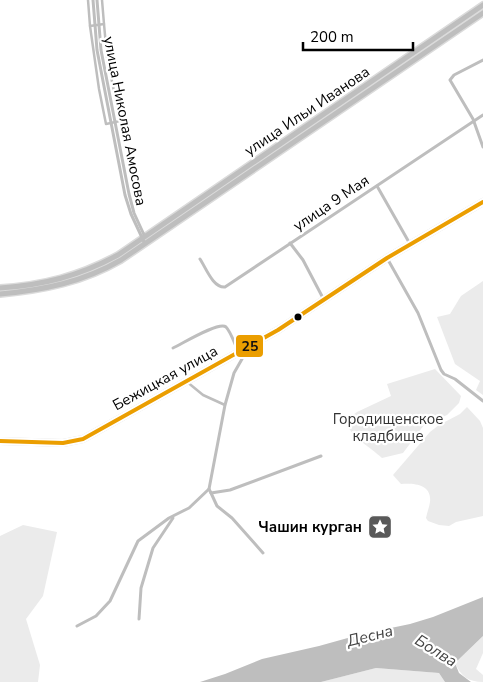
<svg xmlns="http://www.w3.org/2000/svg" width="483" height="682" font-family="'Nunito Sans',sans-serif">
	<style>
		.green { fill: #ebebeb }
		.water { fill: #bebebe }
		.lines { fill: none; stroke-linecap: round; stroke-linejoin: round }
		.primary-casing { stroke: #dbdbdb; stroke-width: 8 }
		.pedestrian { stroke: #bebebe; stroke-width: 2.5 }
		.minor { stroke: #bebebe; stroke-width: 3 }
		.primary { stroke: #bebebe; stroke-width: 5 }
		.bus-1-casing { stroke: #fff; stroke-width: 8 }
		.bus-1 { stroke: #eb9e00; stroke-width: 4 }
		.bus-dot { fill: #000; stroke: #fff; stroke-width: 2 }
		.labels { text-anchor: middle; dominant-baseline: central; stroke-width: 4.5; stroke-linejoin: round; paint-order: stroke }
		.street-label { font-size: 15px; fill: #000; stroke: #fff }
		.park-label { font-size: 15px; fill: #323232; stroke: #fff }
		.poi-label { font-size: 15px; font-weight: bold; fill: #000; stroke: #fff; text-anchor: end }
		.water-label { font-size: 16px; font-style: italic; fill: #434343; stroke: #fff }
		.line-badge { stroke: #fff; stroke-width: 2 }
		.pale-badge-label { font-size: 14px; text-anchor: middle; font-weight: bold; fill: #111 }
	</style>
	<rect width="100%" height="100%" fill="#fff"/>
	<g class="green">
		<polygon points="483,281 483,395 476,390 480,381 455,364 437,317 450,314 461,296"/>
		<path d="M 435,369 L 461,396 L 459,403 L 447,415 L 424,425 L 403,453 L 382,458 C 369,446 352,438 345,421 L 357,412 L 391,396 L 387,384 Z"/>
		<path d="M 467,407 L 480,421 L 483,428 L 483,516 L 456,522 L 449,526 L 439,525 L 428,521 L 426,518 C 427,513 429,508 430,502 C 432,484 414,483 401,484 L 393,475 L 430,432 L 439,425 L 460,414 Z"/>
		<polygon points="23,525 57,532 43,596 26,619 40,665 38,682 0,682 0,536"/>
		<path d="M 483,636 L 483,653 L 476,669 L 483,675 L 483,682 C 468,682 461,676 455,663 Z"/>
		<polygon points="376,668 439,673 445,682 321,682"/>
	</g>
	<polygon class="water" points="483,597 483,636 455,663 459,673 471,682 445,682 439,673 376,668 321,682 200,682 225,674 262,659 319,646 362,634 410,624 433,617"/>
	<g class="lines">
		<defs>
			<g id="primary">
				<path d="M 0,288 C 44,285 79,276 118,255 L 483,5"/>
				<path d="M 0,294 C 44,290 83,282 121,260 L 483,13"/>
				<polyline points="0,441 63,443 83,439 278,330 387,258 483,202"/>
			</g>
		</defs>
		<use href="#primary" class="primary-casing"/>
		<g class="pedestrian">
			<polyline points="88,0 90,26 104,24 102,0"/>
			<polyline points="90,26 99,89 106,124 120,121 107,57 104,24"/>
			<polyline points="186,381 203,395 225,405"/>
		</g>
		<g class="minor">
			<polyline points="93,0 97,50 125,195 131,214 145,244"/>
			<polyline points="97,0 101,50 129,194 134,213 145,237"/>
			<polyline points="483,60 454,75 450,80 473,119 483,147"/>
			<polyline points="377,186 410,244"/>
			<polyline points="290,243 303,260 324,300"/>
			<polyline points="387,258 418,313 441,370 444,374 455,379 483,401"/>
			<path d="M 200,259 C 206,268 213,288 225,287 L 483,115"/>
			<path d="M 173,348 C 182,344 219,321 226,327 C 231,332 235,345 238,351"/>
			<polyline points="209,489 211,493 230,490 321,456"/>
			<polyline points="211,493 217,506 232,518 263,553"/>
			<polyline points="139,619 141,588 153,548 173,518"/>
			<polyline points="77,626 96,616 110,601 138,541 169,518 189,508 209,489 225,405 234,373 242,359 241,351"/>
		</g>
		<use href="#primary" class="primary"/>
		<defs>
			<polyline id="bus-1" points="0,441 63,443 83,439 278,330 387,258 483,202"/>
		</defs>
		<use href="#bus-1" class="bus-1-casing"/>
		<use href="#bus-1" class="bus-1"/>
	</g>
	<defs>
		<symbol id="sight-square" viewBox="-11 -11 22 22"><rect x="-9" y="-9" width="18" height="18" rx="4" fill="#595959" stroke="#fff"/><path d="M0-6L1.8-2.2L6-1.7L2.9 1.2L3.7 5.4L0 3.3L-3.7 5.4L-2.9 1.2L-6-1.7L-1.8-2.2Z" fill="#fff"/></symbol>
	</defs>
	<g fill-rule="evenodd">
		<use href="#sight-square" x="366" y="513" width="28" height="28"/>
	</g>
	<circle class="bus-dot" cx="298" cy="317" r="4.5"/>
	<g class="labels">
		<g class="street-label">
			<text transform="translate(307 111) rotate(-34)">улица Ильи Иванова</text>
			<text transform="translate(125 121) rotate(79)">улица Николая Амосова</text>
			<text transform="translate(331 203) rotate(-34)">улица 9 Мая</text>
			<text transform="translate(165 378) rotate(-29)">Бежицкая улица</text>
		</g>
		<g class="park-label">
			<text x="388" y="419">Городищенское<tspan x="388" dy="17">кладбище</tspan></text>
		</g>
		<g class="poi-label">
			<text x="362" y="527">Чашин курган</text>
		</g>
		<g class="water-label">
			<text transform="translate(370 636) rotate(-14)">Десна</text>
			<text transform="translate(436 651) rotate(32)">Болва</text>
		</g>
	</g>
	<rect class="line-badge" x="235" y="334" width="29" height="24" rx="5" fill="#eb9e00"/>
	<g class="pale-badge-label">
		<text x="250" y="351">25</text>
	</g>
	<path d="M303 42v8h110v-8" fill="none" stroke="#000000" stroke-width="2.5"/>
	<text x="310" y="42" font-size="15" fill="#000000" stroke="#ffffff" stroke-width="4" paint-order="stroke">200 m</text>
</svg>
